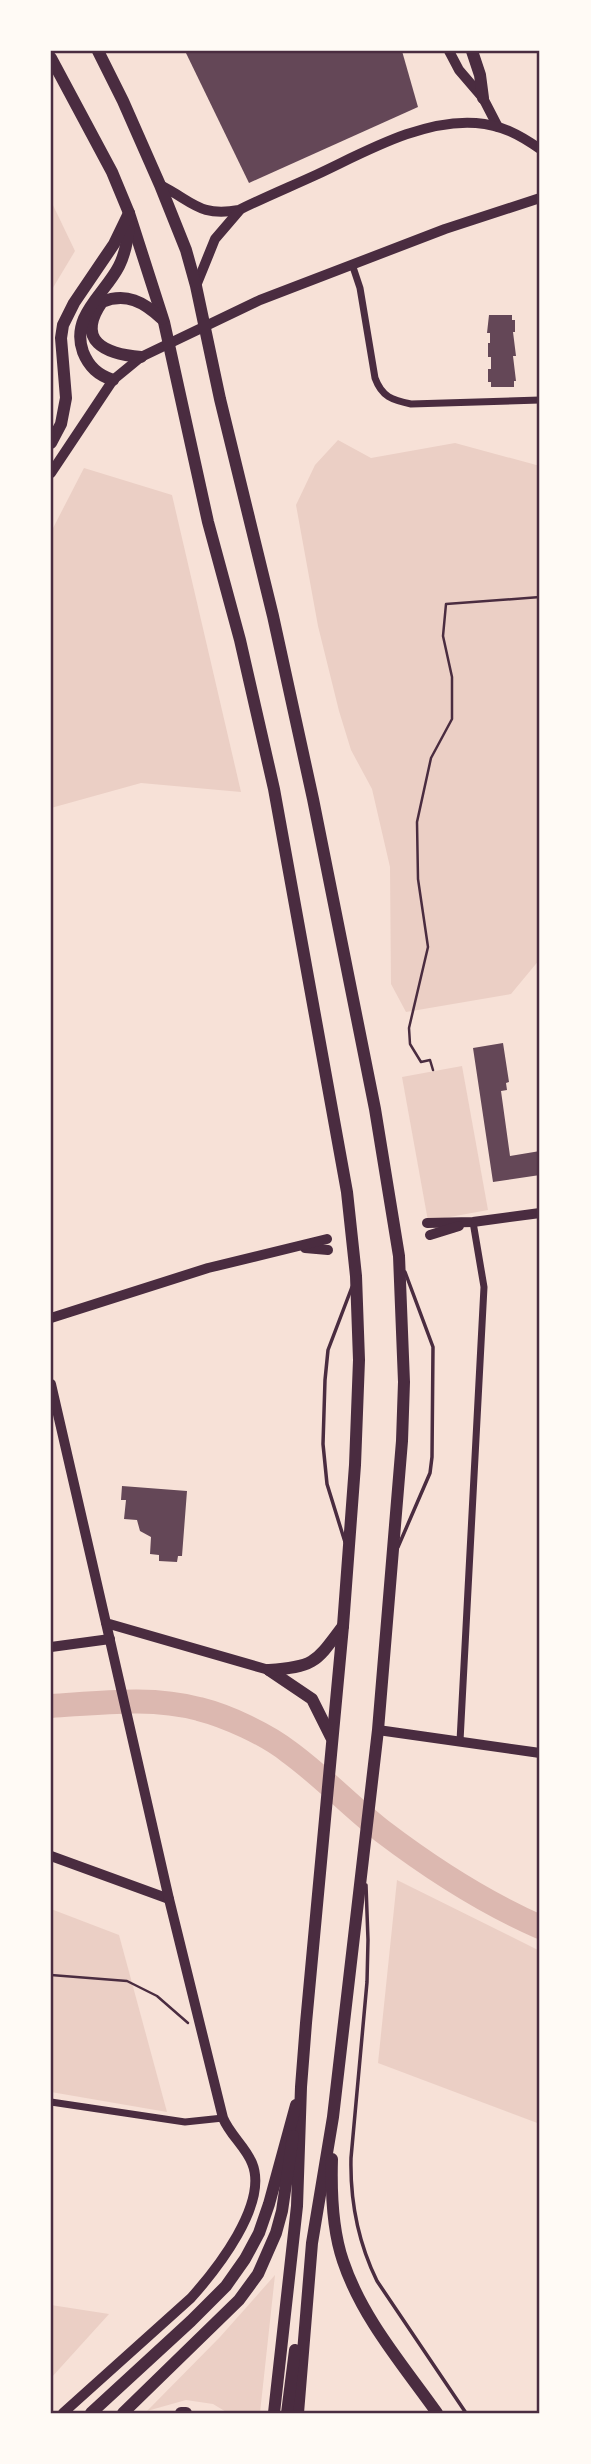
<svg xmlns="http://www.w3.org/2000/svg" width="591" height="2464" font-family="'DM Sans',sans-serif">
	<style>
		.green { fill: #ebcfc5 }
		.lines { fill: none; stroke-linecap: round; stroke-linejoin: round }
		.river { stroke: #dcb8b0; stroke-width: 24 }
		.building { fill: #644757 }
		.path { stroke: #4a2c40; stroke-width: 2.5 }
		.service { stroke: #4a2c40; stroke-width: 3.5 }
		.minor { stroke: #4a2c40; stroke-width: 7 }
		.tertiary { stroke: #4a2c40; stroke-width: 10 }
		.secondary { stroke: #4a2c40; stroke-width: 10 }
		.trunk { stroke: #4a2c40; stroke-width: 12 }
		.neatline { fill: none; stroke: #4a2c40; stroke-width: 2.5 }
	</style>
	<rect width="100%" height="100%" fill="#f7e1d7"/>
	<g class="green">
		<polygon points="51,201 75,251 51,291"/>
		<polygon points="338,440 371,458 455,443 540,466 540,959 511,994 406,1012 391,984 390,867 372,789 351,750 339,711 318,626 296,505 315,465"/>
		<polygon points="84,468 172,495 241,792 141,783 51,808 51,532"/>
		<polygon points="462,1066 488,1210 428,1221 402,1077"/>
		<polygon points="397,1880 540,1951 540,2124 378,2063"/>
		<polygon points="51,1909 119,1935 167,2112 51,2092"/>
		<polygon points="275,2275 260,2413 228,2413 213,2404 186,2400 147,2411 220,2337"/>
		<polygon points="51,2305 109,2314 51,2378"/>
	</g>
	<g class="lines">
		<path class="river" d="M 51,1706 C 99,1703 152,1696 199,1709 C 227,1716 266,1734 289,1752 C 322,1776 350,1806 382,1831 C 432,1869 483,1902 540,1927"/>
	</g>
	<g class="building">
		<polygon points="185,51 402,51 418,107 249,183"/>
		<polygon points="489,315 512,315 512,320 515,320 515,332 513,332 516,356 513,356 516,381 514,381 514,387 491,387 491,382 488,382 488,369 491,369 491,357 488,357 488,343 490,343 490,333 487,333"/>
		<polygon points="503,1043 509,1082 506,1083 507,1090 501,1091 510,1156 540,1151 540,1175 493,1182 473,1048"/>
		<polygon points="122,1486 187,1491 182,1556 178,1556 177,1562 159,1561 159,1555 150,1554 151,1537 140,1531 137,1520 124,1519 126,1500 121,1500"/>
	</g>
	<g class="lines">
		<g class="path">
			<polyline points="433,1070 430,1060 421,1062 410,1044 409,1028 428,947 418,879 417,822 431,758 452,719 452,677 443,636 446,604 540,597"/>
			<polyline points="51,1975 127,1981 157,1996 188,2023"/>
		</g>
		<g class="service">
			<polyline points="345,1542 327,1484 323,1444 325,1380 328,1350 352,1287"/>
			<polyline points="398,1547 430,1473 432,1457 433,1347 405,1272"/>
			<path d="M 366,1885 L 368,1940 L 367,1982 L 351,2158 C 350,2202 358,2242 377,2281 L 466,2413"/>
		</g>
		<g class="minor">
			<path d="M 352,264 L 360,288 L 375,378 C 382,397 392,400 411,404 L 540,400"/>
			<polyline points="460,1741 484,1287 473,1222"/>
			<polyline points="51,2102 185,2122 223,2118"/>
		</g>
		<g class="tertiary">
			<polyline points="449,51 459,70 483,98 498,127"/>
			<path d="M 160,185 C 194,202 199,217 239,210 C 265,197 292,186 318,174 C 365,152 422,119 476,123 C 502,125 520,135 540,149"/>
			<polyline points="196,286 215,239 239,211"/>
			<polyline points="427,1223 473,1222 540,1213"/>
			<polyline points="430,1235 459,1226"/>
			<polyline points="305,1248 328,1250"/>
			<polyline points="51,1318 208,1268 327,1239"/>
			<polyline points="51,1647 110,1639"/>
			<polyline points="51,1856 169,1899"/>
			<path d="M 63,2413 L 191,2298 C 216,2270 269,2204 252,2163 C 245,2146 230,2135 223,2118 L 169,1899 L 106,1623"/>
		</g>
		<g class="secondary">
			<polyline points="51,473 113,380 141,357 260,300 445,229 540,198"/>
			<polyline points="51,1384 106,1623 269,1670"/>
			<polyline points="378,1730 540,1753"/>
		</g>
		<g class="trunk">
			<polyline points="98,51 123,101 160,185 186,250 196,286 220,399 273,616 313,799 375,1109 399,1256 404,1382 402,1441 378,1730 333,2117 312,2243 298,2413"/>
			<polyline points="472,51 480,75 483,98"/>
			<polyline points="51,58 112,172 129,213 164,322 208,522 240,640 274,789 347,1192 356,1276 359,1360 355,1465 343,1626 306,2023 301,2087 297,2206 274,2413"/>
			<path d="M 141,357 C 105,354 75,341 102,302 C 126,292 144,302 162,319"/>
			<path d="M 113,380 C 98,375 89,367 83,352 C 70,316 105,294 119,266 C 126,252 128,239 129,224"/>
			<polyline points="51,443 61,424 66,398 61,338 63,325 74,303 114,244 129,213"/>
			<polyline points="269,1670 312,1699 331,1737"/>
			<path d="M 269,1670 C 315,1667 316,1662 343,1626"/>
			<path d="M 332,2159 C 331,2192 332,2229 343,2261 C 362,2318 403,2365 437,2413"/>
			<polyline points="91,2413 191,2321 226,2286 245,2259 259,2233 269,2204 296,2105"/>
			<polyline points="123,2413 239,2300 258,2274 276,2233 282,2211 293,2136"/>
			<polyline points="181,2413 186,2413"/>
			<polyline points="287,2413 295,2350"/>
		</g>
	</g>
	<rect width="591" height="2464" fill="none" stroke="#fffaf5" stroke-width="105"/>
	<rect x="52" y="52" width="486" height="2360" class="neatline"/>
</svg>
